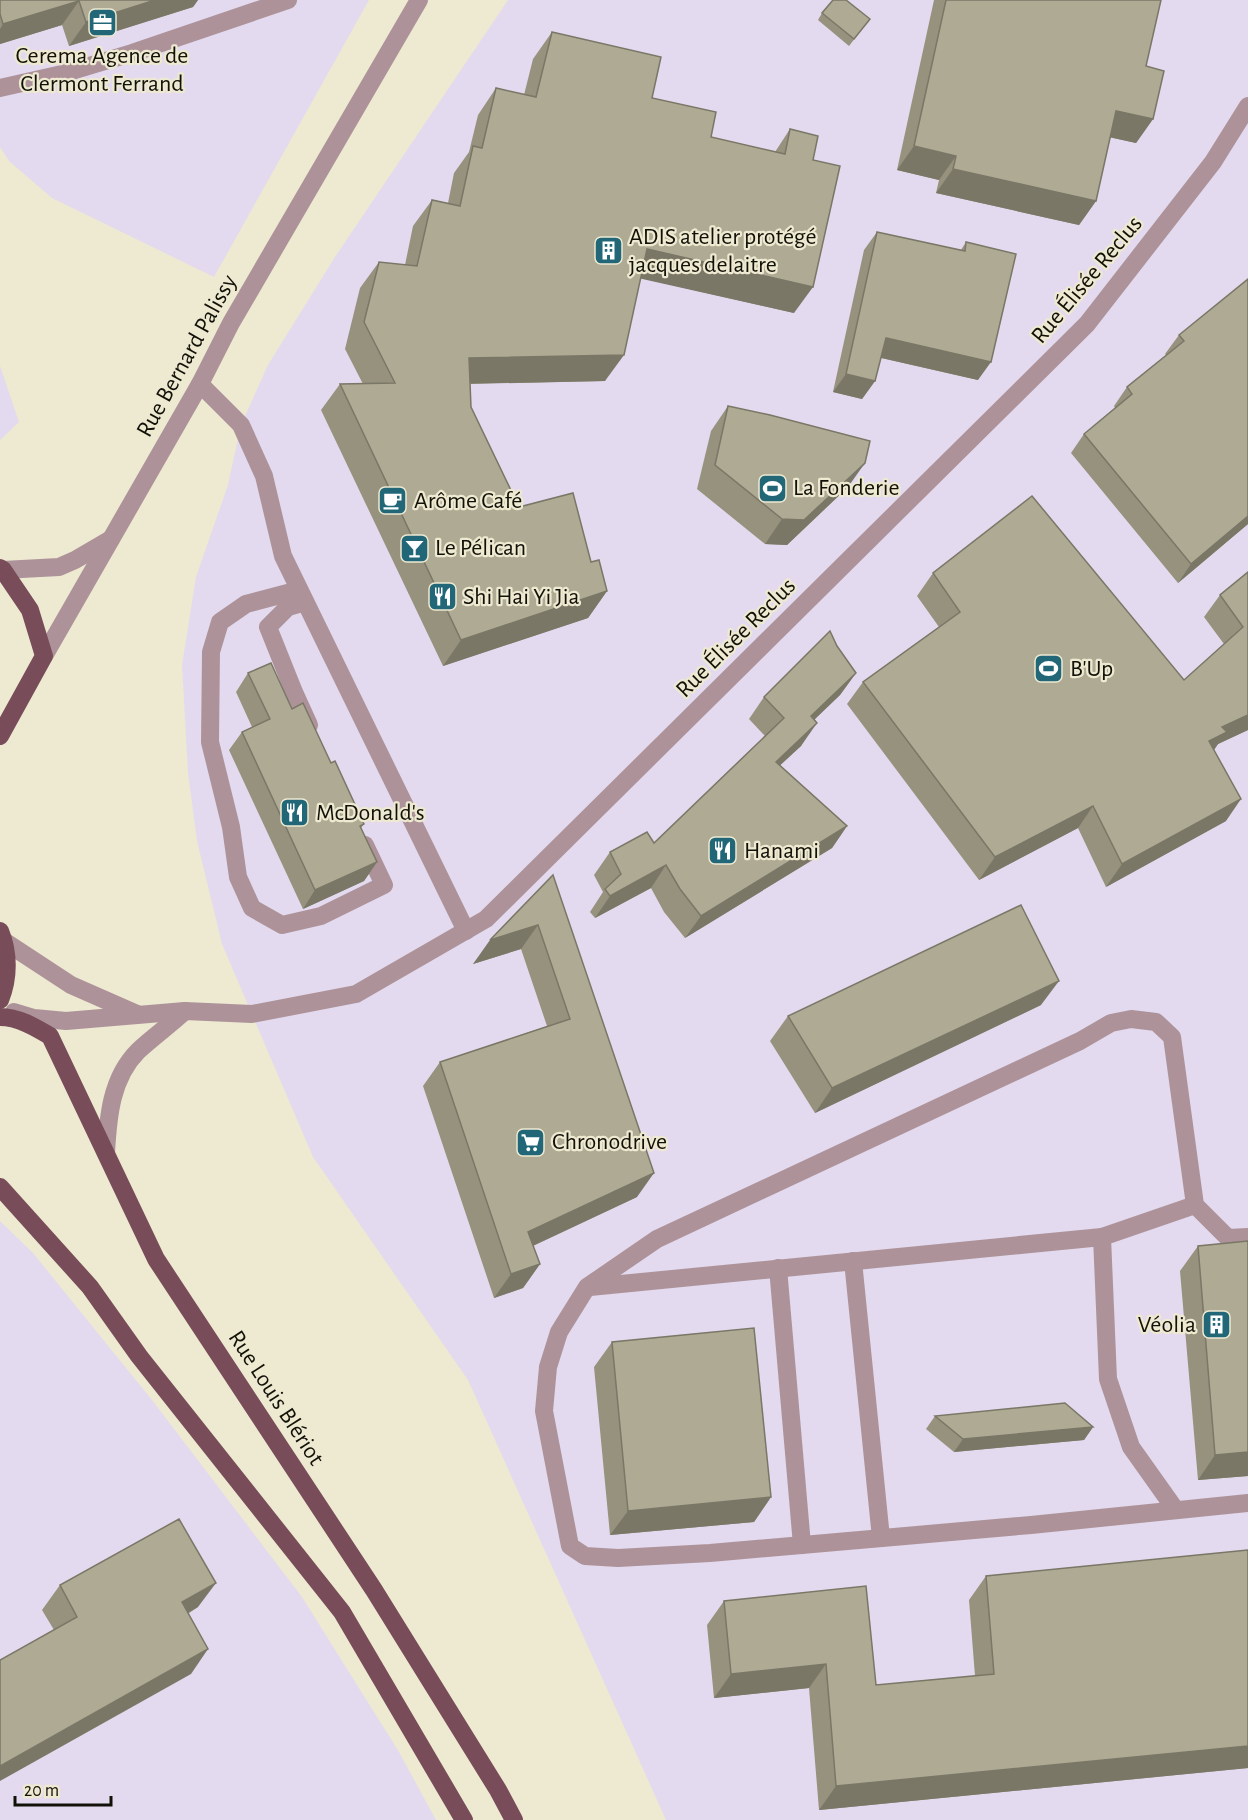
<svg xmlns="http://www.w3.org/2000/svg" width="1248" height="1820" font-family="'Alegreya Sans',sans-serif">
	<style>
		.industrial { fill: #e3daef }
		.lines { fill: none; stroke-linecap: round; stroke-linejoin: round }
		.minor { stroke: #ad9399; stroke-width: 18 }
		.major { stroke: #784d59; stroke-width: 18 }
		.wall { fill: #96927e }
		.shaded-wall { fill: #7a7767 }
		.building { fill: #afaa93; stroke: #7a7767; stroke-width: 1.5 }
		.labels { text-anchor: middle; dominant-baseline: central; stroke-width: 4.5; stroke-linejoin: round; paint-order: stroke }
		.poi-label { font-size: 24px; fill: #121108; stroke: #eee9d1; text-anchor: start }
		.street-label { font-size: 24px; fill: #121108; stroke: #eee9d1 }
	</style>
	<rect width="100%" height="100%" fill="#eee9d1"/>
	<g class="industrial">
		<polygon points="0,0 369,0 214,277 52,198 9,161 0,147"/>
		<polygon points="508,0 1248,0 1248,1820 666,1820 468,1380 313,1157 222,944 197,841 188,773 182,665 196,577 228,485 241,425 268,365 335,257"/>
		<polygon points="0,366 19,422 0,440"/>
		<polygon points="0,1221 33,1253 152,1400 302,1597 399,1752 436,1820 0,1820"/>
	</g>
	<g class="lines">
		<g class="minor">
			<polyline points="0,88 62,74 132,53 288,0"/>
			<polyline points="200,384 241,425 264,476 283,556 466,931"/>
			<polyline points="3,570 59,567 75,560 111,539"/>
			<polyline points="299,590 246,604 220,622 211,652 210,742 231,827 238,877 252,908 282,925 321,916 384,885 365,845"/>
			<polyline points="305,602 288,607 268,627 294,692 309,725"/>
			<polyline points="44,656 200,384 231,323 419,0"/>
			<polyline points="4,941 71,985 137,1014"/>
			<polyline points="14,1012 34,1018 66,1021 185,1011 252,1014 356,994 486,919 1087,324 1213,162 1248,106"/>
			<path d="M 106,1153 C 108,1117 111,1078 138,1051 C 153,1037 170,1025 185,1011"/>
			<polyline points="1248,1237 1228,1238 1195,1205 1172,1037 1156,1022 1131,1019 1111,1023 1080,1041 657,1239 587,1287 559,1332 548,1367 544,1411 570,1546 585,1556 618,1558 710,1553 1031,1525 1248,1503"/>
			<polyline points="853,1261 881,1538"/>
			<polyline points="778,1268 802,1545"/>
			<polyline points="590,1287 1102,1237"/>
			<polyline points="1175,1509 1131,1447 1108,1379 1102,1237 1195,1205"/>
		</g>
		<g class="major">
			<polyline points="0,568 3,570 30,610 44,656 0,736"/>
			<path d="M 0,931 C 9,953 9,978 0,1000"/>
			<path d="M 0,1017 C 18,1017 35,1027 50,1036 L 156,1259 L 374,1590 L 498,1790 L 514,1820"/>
			<polyline points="0,1187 90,1287 139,1356 342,1612 464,1820"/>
		</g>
	</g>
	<g class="wall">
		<polygon points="0,0 198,0 193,7 69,46 62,25 0,44"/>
		<polygon points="934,0 1161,0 1146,66 1153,119 1136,143 1110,137 1096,201 1079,225 936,193 939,180 897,170"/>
		<polygon points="822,13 870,19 849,46 818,20"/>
		<polygon points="552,32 711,137 775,152 790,129 813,160 794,313 641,278 605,381 470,384 471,407 519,507 591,562 607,591 588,618 443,666 321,410 340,384 363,384 345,349 360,288 379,262 405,265 413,226 432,200 448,203 454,173 469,152 478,115 496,88 524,95 533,59"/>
		<polygon points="877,232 961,250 966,242 978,380 881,358 875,381 862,399 833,392 864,250"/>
		<polygon points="1248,279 1248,524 1178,583 1071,453 1084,434 1115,408 1114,406 1127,387 1166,355 1165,354 1179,335"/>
		<polygon points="728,406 848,487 787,545 765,544 697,489 711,431"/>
		<polygon points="1248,572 1248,730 1218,744 1214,750 1226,821 1106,887 1078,828 979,880 847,704 863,682 939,627 917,596 933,573 1184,680 1224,644 1204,617 1220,595"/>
		<polygon points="837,646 856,673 840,695 814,720 801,746 780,765 847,826 832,848 685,938 664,912 651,888 595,918 590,912 603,892 594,875 610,852 654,843 765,736 749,719 764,697"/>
		<polygon points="248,673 292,709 331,763 364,824 361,828 377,862 364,881 303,909 229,750 242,732 252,727 236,692"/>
		<polygon points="553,875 637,1197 533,1246 540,1264 523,1288 494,1298 423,1086 440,1062 547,1026 521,949 473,964"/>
		<polygon points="1041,1005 815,1113 770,1041 788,1016"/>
		<polygon points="1248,1241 1248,1476 1198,1480 1180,1271 1198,1246"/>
		<polygon points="612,1342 771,1497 754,1522 610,1535 594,1367"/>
		<polygon points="935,1416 1093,1427 1084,1440 954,1452 926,1429"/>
		<polygon points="1248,1550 1248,1768 819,1810 809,1688 714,1698 707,1625 724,1601 876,1685 975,1676 969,1600 986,1576"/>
		<polygon points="60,1585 198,1607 189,1613 191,1674 54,1630 42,1610"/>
	</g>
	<g class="shaded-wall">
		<polygon points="155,0 198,0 193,7 69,46 86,22"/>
		<polygon points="79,1 62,25 0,44 0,29 3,24"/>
		<polygon points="1116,111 1153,119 1136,143 1099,135"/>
		<polygon points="914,146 956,156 939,180 897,170"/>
		<polygon points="953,169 1096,201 1079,225 936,193"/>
		<polygon points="647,249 813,287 794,313 629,276"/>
		<polygon points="886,338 991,362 978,380 873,356"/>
		<polygon points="624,355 605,381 451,384 469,358"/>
		<polygon points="846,374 875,381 862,399 833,392"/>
		<polygon points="865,463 848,487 787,545 765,544 782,519"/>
		<polygon points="1248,516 1248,524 1178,583 1191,564"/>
		<polygon points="607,591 588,618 443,666 461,640"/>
		<polygon points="856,673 840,695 795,738 811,716"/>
		<polygon points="1248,715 1248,730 1218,744 1211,754 1209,741 1222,727"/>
		<polygon points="817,723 801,746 760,784 776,762"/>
		<polygon points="1241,799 1226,821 1106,887 1122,864"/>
		<polygon points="1093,806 1078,828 979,880 995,857"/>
		<polygon points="847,826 832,848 685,938 701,916"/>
		<polygon points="377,862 364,881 303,909 315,890"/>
		<polygon points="666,865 651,888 595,918 610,896"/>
		<polygon points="538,925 521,949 473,964 490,940"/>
		<polygon points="1059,981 1041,1005 815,1113 832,1088"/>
		<polygon points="654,1173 637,1197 511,1256 528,1232"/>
		<polygon points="540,1264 523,1288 494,1298 511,1274"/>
		<polygon points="1093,1427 1084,1440 954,1452 963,1439"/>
		<polygon points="1248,1452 1248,1476 1198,1480 1215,1455"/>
		<polygon points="771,1497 754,1522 610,1535 628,1511"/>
		<polygon points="216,1583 198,1607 165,1626 182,1602"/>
		<polygon points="208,1649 191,1674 0,1781 0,1766"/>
		<polygon points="826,1664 809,1688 714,1698 731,1674"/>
		<polygon points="1248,1746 1248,1768 819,1810 836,1786"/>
	</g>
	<g class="building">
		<polygon points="0,0 155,0 86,22 79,1 3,24 0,14"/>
		<polygon points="833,0 846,0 870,19 854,39 822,13"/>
		<polygon points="946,0 1161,0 1146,66 1164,71 1153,119 1116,111 1096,201 953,169 956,156 914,146"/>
		<polygon points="552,32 661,57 652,98 716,112 711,137 785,154 790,129 818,136 813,160 840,166 813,287 647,249 624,355 469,358 471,407 519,507 573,493 591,562 599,560 607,591 461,640 340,384 395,383 364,322 379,262 417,266 432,200 460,206 473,146 482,148 496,88 536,97"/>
		<polygon points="877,232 965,251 966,242 1016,254 991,362 886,338 875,381 846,374"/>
		<polygon points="1248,279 1248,516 1191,564 1084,434 1132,394 1127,387 1184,341 1179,335"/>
		<polygon points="728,406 770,415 870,441 865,463 804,520 782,519 715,465"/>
		<polygon points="1032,496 1184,680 1243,627 1220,595 1248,572 1248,715 1222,727 1227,732 1209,741 1241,799 1122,864 1093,806 995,857 863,682 960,612 933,573"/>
		<polygon points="830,631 837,646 856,673 811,716 817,723 776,762 847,826 701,916 680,889 666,865 610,896 605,889 621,874 610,852 647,832 654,843 784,718 764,697"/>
		<polygon points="271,663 292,709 303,703 331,763 335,761 364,824 360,826 377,862 315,890 242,732 270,719 248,673"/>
		<polygon points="553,875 654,1173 528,1232 540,1264 511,1274 440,1062 570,1019 538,925 490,940"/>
		<polygon points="1021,905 1059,981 832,1088 788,1016"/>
		<polygon points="1248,1241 1248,1452 1215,1455 1198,1246"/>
		<polygon points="754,1328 771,1497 628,1511 612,1342"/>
		<polygon points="1065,1403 1093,1427 963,1439 935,1416"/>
		<polygon points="179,1519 216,1583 182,1602 208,1649 0,1766 0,1660 77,1617 60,1585"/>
		<polygon points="1248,1550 1248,1746 836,1786 826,1664 731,1674 724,1601 866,1586 876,1685 994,1674 986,1576"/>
	</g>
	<defs>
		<symbol id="office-square" viewBox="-11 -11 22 22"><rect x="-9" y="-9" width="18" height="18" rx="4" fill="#226778" stroke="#eee9d1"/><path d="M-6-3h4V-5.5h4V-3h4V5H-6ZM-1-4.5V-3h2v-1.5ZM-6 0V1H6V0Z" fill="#fff"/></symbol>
		<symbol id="building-square" viewBox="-11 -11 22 22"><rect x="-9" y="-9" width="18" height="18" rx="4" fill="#226778" stroke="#eee9d1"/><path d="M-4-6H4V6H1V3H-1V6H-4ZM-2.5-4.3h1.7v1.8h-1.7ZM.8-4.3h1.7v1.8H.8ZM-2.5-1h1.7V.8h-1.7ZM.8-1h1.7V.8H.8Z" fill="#fff"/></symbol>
		<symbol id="stadium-square" viewBox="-11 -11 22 22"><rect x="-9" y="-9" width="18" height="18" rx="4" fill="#226778" stroke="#eee9d1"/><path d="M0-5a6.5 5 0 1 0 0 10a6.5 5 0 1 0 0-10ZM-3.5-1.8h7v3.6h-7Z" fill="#fff"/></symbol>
		<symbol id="cafe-square" viewBox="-11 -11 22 22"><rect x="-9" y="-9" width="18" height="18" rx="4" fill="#226778" stroke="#eee9d1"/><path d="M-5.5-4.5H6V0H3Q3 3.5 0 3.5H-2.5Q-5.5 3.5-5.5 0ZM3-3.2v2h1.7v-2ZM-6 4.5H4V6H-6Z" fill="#fff"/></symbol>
		<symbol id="bar-square" viewBox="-11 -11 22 22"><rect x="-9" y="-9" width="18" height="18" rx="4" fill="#226778" stroke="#eee9d1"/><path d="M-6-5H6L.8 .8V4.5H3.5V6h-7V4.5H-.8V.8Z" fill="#fff"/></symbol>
		<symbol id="restaurant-square" viewBox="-11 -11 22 22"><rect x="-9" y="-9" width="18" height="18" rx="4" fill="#226778" stroke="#eee9d1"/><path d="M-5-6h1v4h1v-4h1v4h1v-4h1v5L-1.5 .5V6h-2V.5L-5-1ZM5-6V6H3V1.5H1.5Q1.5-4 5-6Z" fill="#fff"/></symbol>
		<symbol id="supermarket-square" viewBox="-11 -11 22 22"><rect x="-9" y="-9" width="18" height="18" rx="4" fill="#226778" stroke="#eee9d1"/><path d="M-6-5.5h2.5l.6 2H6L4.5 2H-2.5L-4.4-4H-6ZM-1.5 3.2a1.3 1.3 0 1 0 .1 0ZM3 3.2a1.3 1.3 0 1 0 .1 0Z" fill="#fff"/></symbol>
	</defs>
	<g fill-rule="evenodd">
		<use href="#office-square" x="86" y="6" width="33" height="33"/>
		<use href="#building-square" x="592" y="234" width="33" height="33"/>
		<use href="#stadium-square" x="756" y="472" width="33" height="33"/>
		<use href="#cafe-square" x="376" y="484" width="33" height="33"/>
		<use href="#bar-square" x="398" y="532" width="33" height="33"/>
		<use href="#restaurant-square" x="426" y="580" width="33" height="33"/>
		<use href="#stadium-square" x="1032" y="652" width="33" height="33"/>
		<use href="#restaurant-square" x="278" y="796" width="33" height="33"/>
		<use href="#restaurant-square" x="706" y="834" width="33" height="33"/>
		<use href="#supermarket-square" x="514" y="1126" width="33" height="33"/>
		<use href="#building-square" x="1200" y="1308" width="33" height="33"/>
	</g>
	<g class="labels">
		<g class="poi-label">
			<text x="102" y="56" text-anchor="middle">Cerema Agence de<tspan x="102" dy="28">Clermont Ferrand</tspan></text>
			<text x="629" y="237">ADIS atelier protégé<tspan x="629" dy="28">jacques delaitre</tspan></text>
			<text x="793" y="488">La Fonderie</text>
			<text x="414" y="501">Arôme Café</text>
			<text x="435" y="548">Le Pélican</text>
			<text x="463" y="597">Shi Hai Yi Jia</text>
			<text x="1070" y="669">B'Up</text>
			<text x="316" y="813">McDonald's</text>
			<text x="744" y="851">Hanami</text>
			<text x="552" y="1142">Chronodrive</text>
			<text x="1196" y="1325" text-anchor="end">Véolia</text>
		</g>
		<g class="street-label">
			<text transform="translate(1087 280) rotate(-50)">Rue Élisée Reclus</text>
			<text transform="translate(187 356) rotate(-61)">Rue Bernard Palissy</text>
			<text transform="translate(736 638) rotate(-45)">Rue Élisée Reclus</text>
			<text transform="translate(276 1398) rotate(57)">Rue Louis Blériot</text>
		</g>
	</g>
	<path d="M15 1796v9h96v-9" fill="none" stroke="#121108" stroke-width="3"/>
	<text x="24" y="1796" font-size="18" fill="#121108" stroke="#eee9d1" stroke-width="4.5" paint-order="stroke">20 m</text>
</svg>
